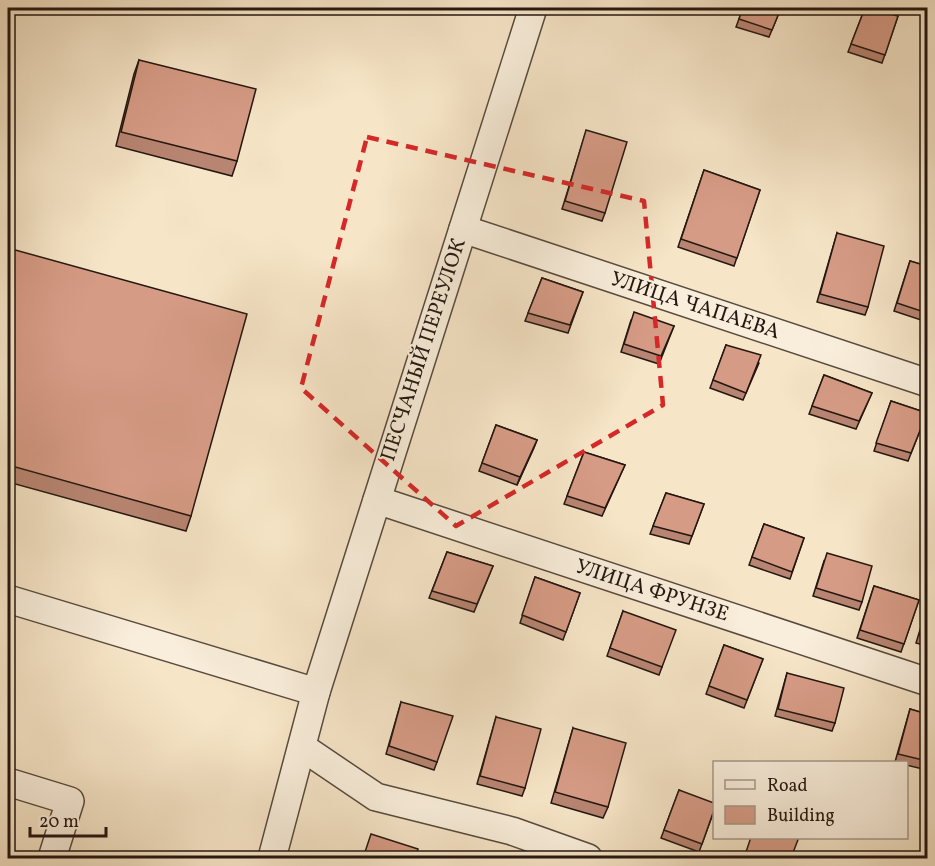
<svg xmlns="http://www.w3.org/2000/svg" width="935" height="866" font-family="Vollkorn,serif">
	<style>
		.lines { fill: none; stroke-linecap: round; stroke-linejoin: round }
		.minor-casing { stroke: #584a3e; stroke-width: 30 }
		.minor { stroke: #f9eedb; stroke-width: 27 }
		.wall { fill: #b88572; stroke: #241711; stroke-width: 1.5 }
		.shaded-wall { fill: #966c5d; stroke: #241711; stroke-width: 1.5 }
		.building { fill: #d69b85; stroke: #241711; stroke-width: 1.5 }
		.marked { fill: none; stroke: #d62828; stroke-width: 4.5; stroke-dasharray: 12 8; stroke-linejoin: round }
		.labels { text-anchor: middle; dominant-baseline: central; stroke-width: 4.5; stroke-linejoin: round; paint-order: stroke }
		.street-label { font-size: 21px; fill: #241711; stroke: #f9eedb }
	</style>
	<rect width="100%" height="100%" fill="#f6e5c7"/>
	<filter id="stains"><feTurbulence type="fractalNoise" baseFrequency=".00333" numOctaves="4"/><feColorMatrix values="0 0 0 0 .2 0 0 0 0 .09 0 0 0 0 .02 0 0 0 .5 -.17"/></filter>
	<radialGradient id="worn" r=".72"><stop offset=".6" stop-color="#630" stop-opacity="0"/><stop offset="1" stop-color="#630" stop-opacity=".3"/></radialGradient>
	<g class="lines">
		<defs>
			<g id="minor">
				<polyline points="463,229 928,383"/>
				<polyline points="377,500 928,682"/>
				<polyline points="8,599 316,692"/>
				<polyline points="302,747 376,797 512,831 588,858"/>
				<polyline points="8,782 70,801 52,858"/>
				<polyline points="272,858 316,692 533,8"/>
			</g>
		</defs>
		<use href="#minor" class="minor-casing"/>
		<use href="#minor" class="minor"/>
	</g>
	<g class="wall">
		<polygon points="743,8 781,8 769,37 736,27"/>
		<polygon points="865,8 898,16 882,63 848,52"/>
		<polygon points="139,60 237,161 232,176 116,146 134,74"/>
		<polygon points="584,138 605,213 602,221 562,209"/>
		<polygon points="704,170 760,190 734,266 678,247"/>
		<polygon points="837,233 868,307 865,315 817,302"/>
		<polygon points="8,248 191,516 186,531 8,482"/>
		<polygon points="910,261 927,266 927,322 894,311"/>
		<polygon points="542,278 583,292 568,333 525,321"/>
		<polygon points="631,320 674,326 659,364 621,352"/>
		<polygon points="726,345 759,363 743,400 710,388"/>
		<polygon points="824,375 872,393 856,429 809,414"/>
		<polygon points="891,401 927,413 908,461 874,451"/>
		<polygon points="496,425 537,440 517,485 479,471"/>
		<polygon points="584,452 625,465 602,516 564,504"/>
		<polygon points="666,493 704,504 689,544 650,534"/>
		<polygon points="764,524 804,538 790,579 749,565"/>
		<polygon points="447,552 493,566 474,612 429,598"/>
		<polygon points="824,561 862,602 859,610 813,596"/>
		<polygon points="535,577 580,593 563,640 520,623"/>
		<polygon points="874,586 919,600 901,652 857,638"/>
		<polygon points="927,607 927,646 916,643"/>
		<polygon points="623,611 662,667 659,675 607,656"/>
		<polygon points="724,645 763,659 744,708 706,694"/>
		<polygon points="787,673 835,723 832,731 775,716"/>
		<polygon points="401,702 437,762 434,770 386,754"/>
		<polygon points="910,709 927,714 927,770 906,765 906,762 895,762"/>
		<polygon points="496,717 525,788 522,796 477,784"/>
		<polygon points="573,728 608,807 603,818 551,803"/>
		<polygon points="679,790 714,811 699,852 661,838"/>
	</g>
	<polygon class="shaded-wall" points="537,440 534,448 517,485 520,477"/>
	<g class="building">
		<polygon points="743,8 781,8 772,30 739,19"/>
		<polygon points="865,8 898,16 885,55 851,44"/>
		<polygon points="139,60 256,89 237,161 121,132"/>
		<polygon points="586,130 627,142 605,213 565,201"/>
		<polygon points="704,170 760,190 737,258 681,239"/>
		<polygon points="837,233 884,246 868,307 820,294"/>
		<polygon points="8,248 247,314 191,516 8,465"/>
		<polygon points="910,261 927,266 927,313 897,303"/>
		<polygon points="542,278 583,292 570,325 528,313"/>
		<polygon points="634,312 674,326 661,356 624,344"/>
		<polygon points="726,345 761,355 746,393 713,380"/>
		<polygon points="824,375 872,393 859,421 812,406"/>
		<polygon points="891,401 927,413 911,453 876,443"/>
		<polygon points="496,425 537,440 520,477 482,463"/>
		<polygon points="584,452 625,465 605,508 567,496"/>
		<polygon points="666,493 704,504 692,536 653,526"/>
		<polygon points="764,524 804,538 792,572 752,557"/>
		<polygon points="447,552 493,566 477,604 432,591"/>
		<polygon points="827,553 872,566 862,602 816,588"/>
		<polygon points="535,577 580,593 566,632 522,615"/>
		<polygon points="874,586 919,600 904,644 860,630"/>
		<polygon points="927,608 927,637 919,635"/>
		<polygon points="623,611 676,630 662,667 610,648"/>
		<polygon points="724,645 763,659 747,700 709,686"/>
		<polygon points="787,673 844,688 835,723 778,709"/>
		<polygon points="401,702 453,716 437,762 389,746"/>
		<polygon points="910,709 927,714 927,761 898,754"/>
		<polygon points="496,717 541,729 525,788 480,776"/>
		<polygon points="573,728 626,743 608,807 555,792"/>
		<polygon points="679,790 714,803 714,810 702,844 664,830"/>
		<polygon points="371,834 418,849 415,858 363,858"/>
		<polygon points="751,837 799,837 791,858 744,858"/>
		<polygon points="848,854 859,858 846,858"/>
	</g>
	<path class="marked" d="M 367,137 L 644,201 L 663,405 L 456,526 L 301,388 Z"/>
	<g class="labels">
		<g class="street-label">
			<text transform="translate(695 306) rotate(18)">УЛИЦА ЧАПАЕВА</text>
			<text transform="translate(424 350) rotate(-72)">ПЕСЧАНЫЙ ПЕРЕУЛОК</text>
			<text transform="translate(652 591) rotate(18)">УЛИЦА ФРУНЗЕ</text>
		</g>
	</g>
	<rect width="935" height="866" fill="none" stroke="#f6e5c7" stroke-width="30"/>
	<rect x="9" y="9" width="917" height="848" fill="none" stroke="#241711" stroke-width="3"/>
	<rect x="15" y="15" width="905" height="836" fill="none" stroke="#241711" stroke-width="1.5"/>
	<rect x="713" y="761" width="195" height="78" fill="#f9eedb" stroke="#a4988a" stroke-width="1.5"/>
	<rect x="725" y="780" width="30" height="9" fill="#f9eedb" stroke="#a4988a" stroke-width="1.5"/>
	<text x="767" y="791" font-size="18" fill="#241711">Road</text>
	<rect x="725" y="806" width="30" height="18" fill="#d69b85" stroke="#a4988a" stroke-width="1.5"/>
	<text x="767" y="821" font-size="18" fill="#241711">Building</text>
	<path d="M30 827v9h76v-9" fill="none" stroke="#241711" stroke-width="3"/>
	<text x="39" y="827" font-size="18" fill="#241711" stroke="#f9eedb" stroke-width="4.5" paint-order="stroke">20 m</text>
	<rect width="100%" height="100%" filter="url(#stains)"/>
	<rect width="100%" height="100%" fill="url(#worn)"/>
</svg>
